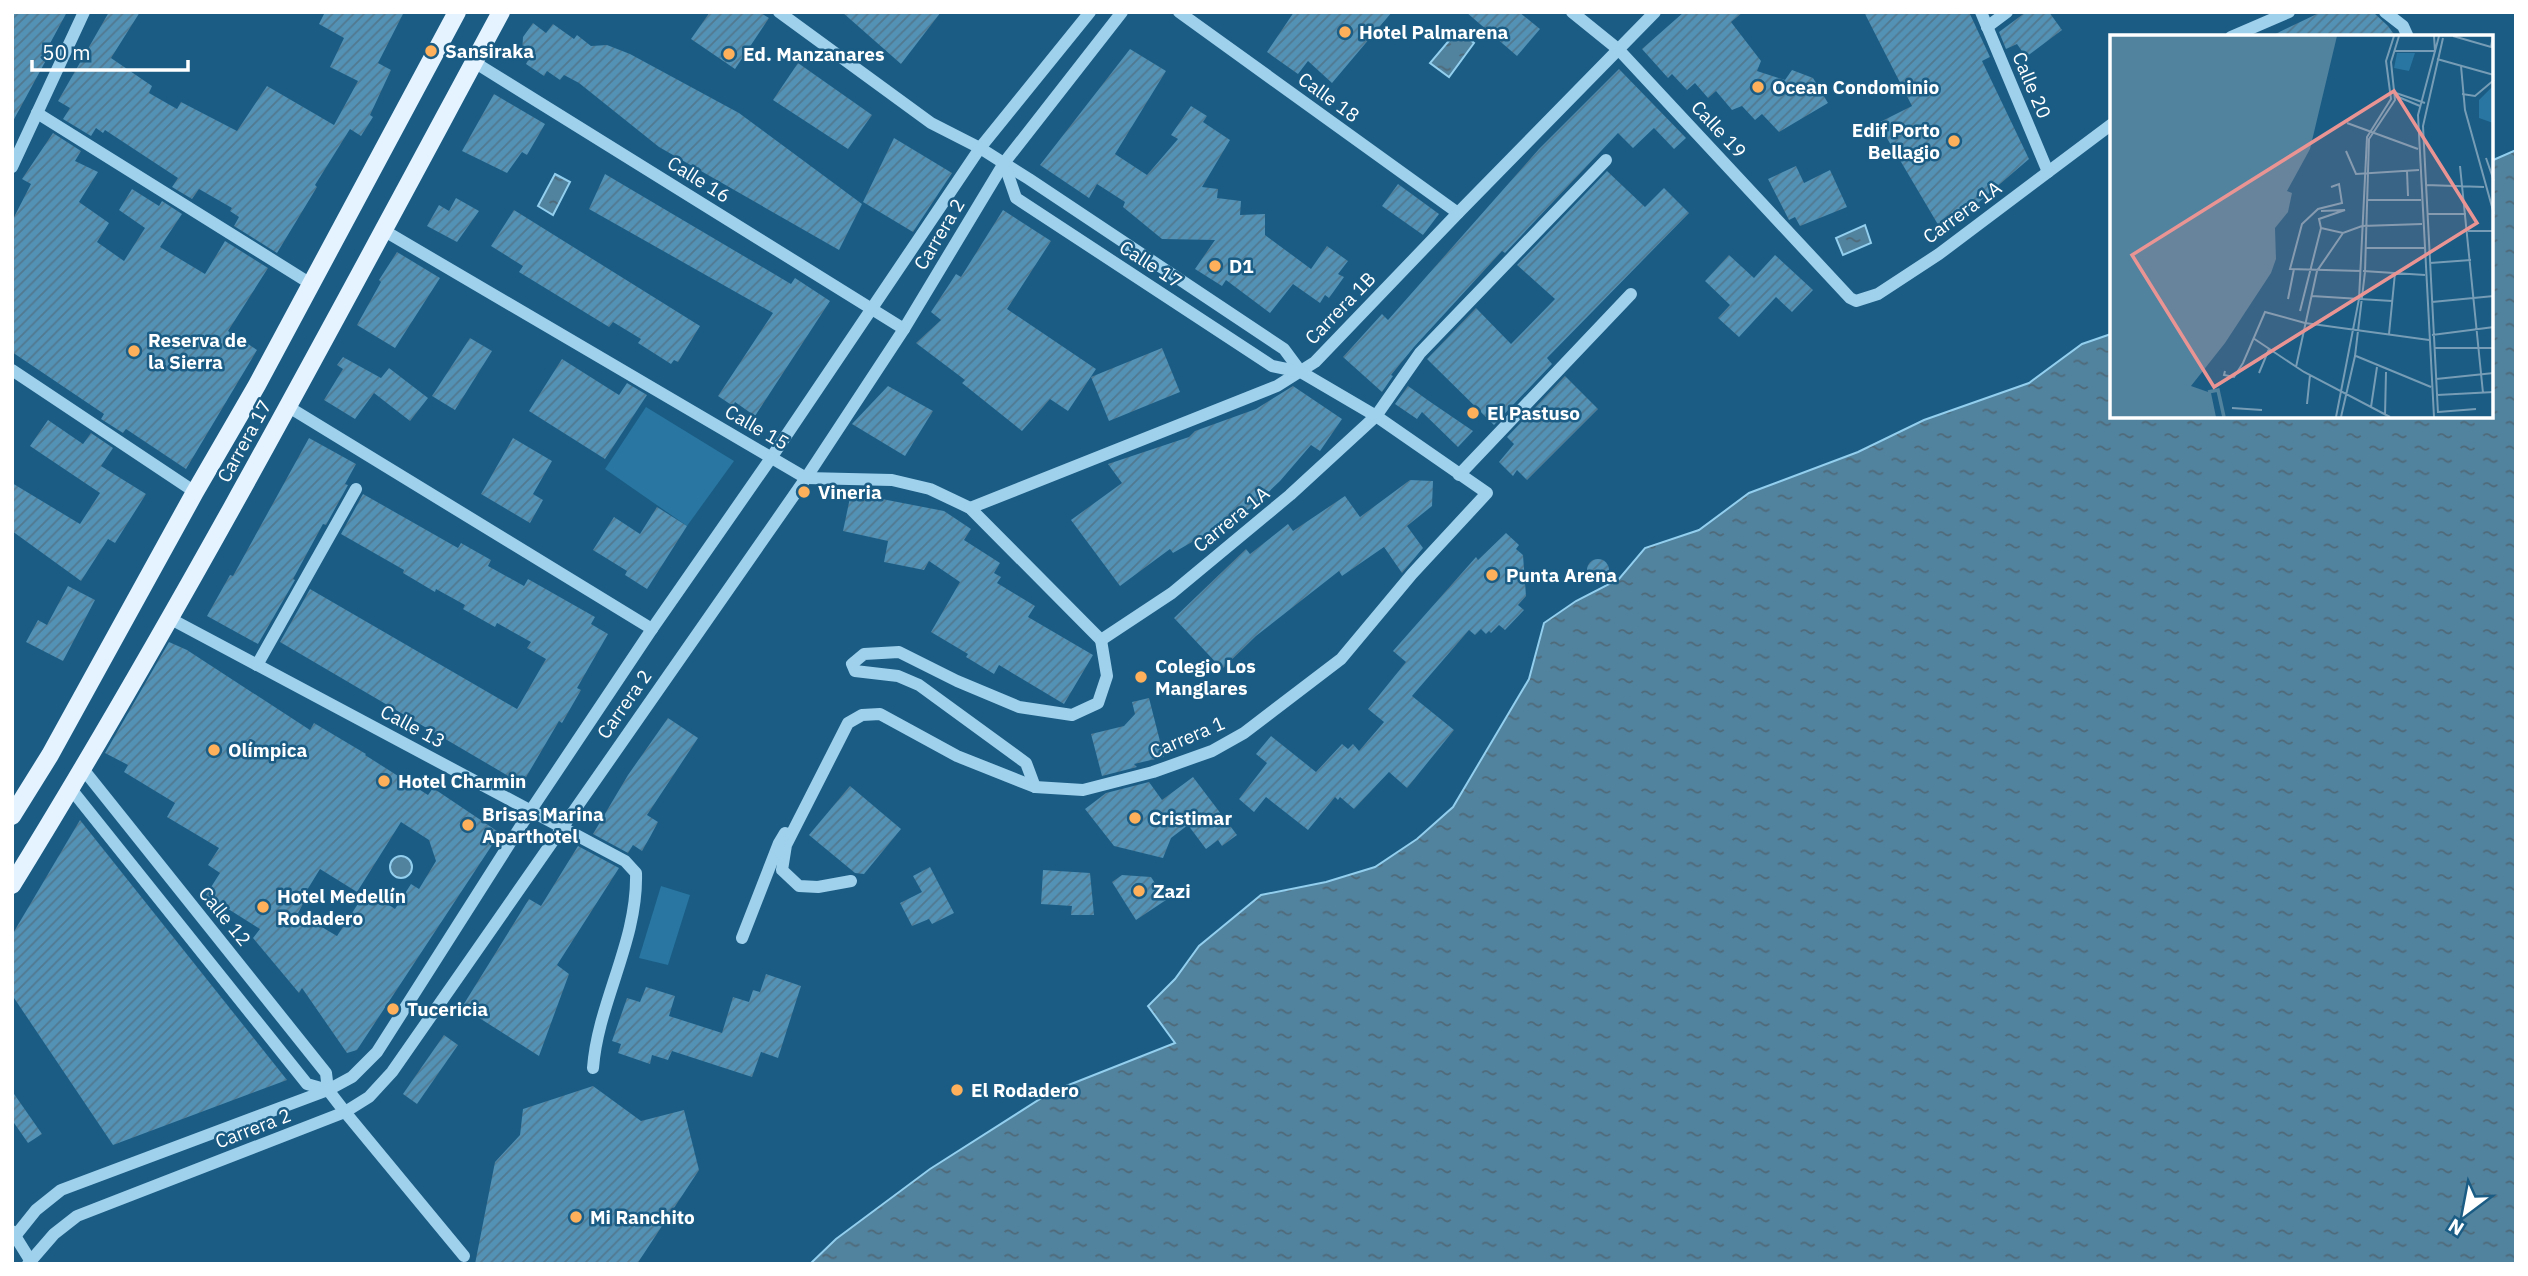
<svg xmlns="http://www.w3.org/2000/svg" width="2528" height="1276" font-family="'IBM Plex Sans',sans-serif">
	<style>
		.grass { fill: #2876a1 }
		.water { fill: url(#water-ripples); stroke: #92ceee; stroke-width: 2 }
		.building { fill: url(#building-hatch); fill-rule: evenodd }
		.lines { fill: none; stroke-linecap: round; stroke-linejoin: round }
		.minor { stroke: #9fd0ec; stroke-width: 12 }
		.major { stroke: #e4f3ff; stroke-width: 18 }
		.poi-dot { fill: #feb05a; stroke: #1a5c84; stroke-width: 2.5 }
		.labels { text-anchor: middle; dominant-baseline: central; stroke-width: 5; stroke-linejoin: round; paint-order: stroke }
		.poi-label { font-size: 19px; font-weight: bold; fill: #fff; stroke: #1a5c84; text-anchor: start }
		.street-label { font-size: 19px; fill: #fff; stroke: #1a5c84 }
		.inset-river { fill: none; stroke: #51829e; stroke-width: 3.5 }
		.inset-road { fill: none; stroke: #769db5; stroke-width: 2 }
		.view { fill: #ea9494; fill-opacity: 0.15; stroke: #ea9494; stroke-width: 3.5 }
		.inset-edge { fill: none; stroke: #fff; stroke-width: 3.5 }
	</style>
	<defs>
		<pattern id="water-ripples" width="26" height="14" patternUnits="userSpaceOnUse" patternTransform="scale(1.75)"><rect width="26" height="14" fill="#51829e"/><path d="M2 4q2-2 4 0t4 0M15 11q2-2 4 0t4 0" fill="none" stroke="#4f6a79"/></pattern>
		<pattern id="building-hatch" width="6" height="6" patternUnits="userSpaceOnUse" patternTransform="scale(1.75)"><rect width="6" height="6" fill="#5391b5"/><path d="M-1 1l2-2M0 6l6-6M5 7l2-2" fill="none" stroke="#517990"/></pattern>
	</defs>
	<rect width="100%" height="100%" fill="#1a5c84"/>
	<g class="grass">
		<polygon points="646,407 734,461 687,526 605,469"/>
		<polygon points="661,886 690,895 668,965 639,958"/>
	</g>
	<g class="water">
		<polygon points="1458,30 1474,43 1449,77 1430,63"/>
		<polygon points="2516,150 2516,1264 810,1264 836,1239 930,1169 1051,1092 1175,1043 1148,1006 1175,979 1199,946 1261,895 1326,882 1375,867 1417,839 1453,807 1529,679 1544,623 1576,601 1619,579 1645,548 1699,530 1749,493 1858,452 1924,420 2029,383 2082,344 2111,334 2112,416 2491,416 2491,161"/>
		<polygon points="555,174 570,182 553,215 538,206"/>
		<polygon points="1865,225 1871,243 1843,255 1836,238"/>
		<circle cx="401" cy="867" r="11"/>
	</g>
	<g class="building">
		<polygon points="12,12 67,12 47,49 51,51 12,123"/>
		<polygon points="109,12 140,12 111,58 152,86 149,93 177,109 181,102 237,131 267,86 334,125 358,81 330,67 344,38 319,24 325,12 404,12 378,63 391,70 370,115 373,117 361,136 350,129 315,185 317,187 277,253 234,226 239,217 230,211 232,208 199,189 192,199 172,187 178,178 105,130 103,133 96,128 91,136 63,119 70,108 58,101"/>
		<polygon points="710,12 759,12 769,18 735,69 691,39"/>
		<polygon points="842,12 941,12 901,64"/>
		<polygon points="1294,12 1392,12 1332,83 1308,61 1298,74 1267,52"/>
		<polygon points="1466,12 1519,12 1540,29 1517,56"/>
		<polygon points="1684,12 1743,12 1731,22 1761,61 1757,71 1785,80 1792,70 1813,78 1828,103 1779,132 1762,114 1755,120 1742,106 1732,110 1716,91 1708,98 1695,83 1687,90 1672,74 1668,78 1642,49"/>
		<polygon points="1864,12 1969,12 1990,57 1982,61 2029,159 1943,233 1878,123 1912,106"/>
		<polygon points="2026,12 2049,12 2062,30 2026,57 2017,44 2006,49 1999,32"/>
		<polygon points="2321,12 2373,12 2388,26 2396,37 2269,37"/>
		<polygon points="533,23 546,33 553,24 574,39 577,35 591,46 607,45 630,54 739,113 862,204 839,250 659,147 579,83 564,75 560,80 547,71 544,76 526,64 529,58 522,53 523,37"/>
		<polygon points="1130,49 1166,71 1115,154 1147,175 1178,139 1171,135 1191,106 1207,116 1203,122 1230,140 1202,187 1218,189 1217,198 1241,201 1240,215 1265,214 1265,235 1311,269 1327,246 1348,261 1338,274 1344,277 1329,298 1325,295 1320,303 1293,284 1270,313 1226,280 1222,286 1195,269 1215,240 1162,239 1123,207 1125,202 1097,184 1089,198 1040,165"/>
		<polygon points="798,63 872,115 848,149 773,100"/>
		<polygon points="1619,69 1686,138 1674,149 1654,128 1633,148 1618,133 1505,253 1502,251 1414,347 1391,375 1393,376 1382,392 1343,357 1382,314 1388,320 1539,149"/>
		<polygon points="494,94 545,124 527,155 522,152 507,173 462,151"/>
		<polygon points="53,133 81,151 75,161 98,172 79,202 109,223 97,242 124,261 145,228 119,210 132,189 159,206 162,201 182,214 160,247 205,274 225,241 268,268 228,331 257,350 186,469 126,429 123,433 101,419 104,414 12,352 12,221 31,184 22,179"/>
		<polygon points="894,138 952,173 913,232 863,202"/>
		<polygon points="1796,166 1804,183 1830,170 1847,207 1800,226 1795,217 1789,220 1768,179"/>
		<polygon points="1607,171 1645,207 1664,188 1689,213 1547,358 1552,364 1494,425 1427,359 1476,308 1511,344 1555,299 1517,265"/>
		<polygon points="605,174 791,284 795,278 830,301 755,416 735,402 733,406 718,396 773,313 589,209"/>
		<polygon points="1398,184 1439,214 1423,235 1382,206"/>
		<polygon points="456,198 479,211 457,242 427,226 439,205 449,211"/>
		<polygon points="514,210 700,326 678,362 674,360 671,364 638,343 641,339 613,322 609,327 519,272 523,266 491,246"/>
		<polygon points="1003,210 1051,241 1007,309 1096,369 1068,411 1050,399 1022,431 962,383 965,380 916,343 941,320 931,312 956,274 961,277"/>
		<polygon points="397,252 440,278 395,348 357,325 381,282 379,280"/>
		<polygon points="1729,255 1754,278 1775,255 1813,290 1792,312 1776,297 1739,337 1718,318 1730,305 1705,281"/>
		<polygon points="470,338 492,351 455,410 432,396"/>
		<polygon points="1162,348 1180,392 1109,421 1091,377"/>
		<polygon points="343,357 381,378 389,368 428,398 410,421 374,393 355,419 324,400 343,369 337,365"/>
		<polygon points="562,359 619,395 627,383 647,395 605,459 529,411"/>
		<polygon points="1565,376 1598,409 1527,480 1517,470 1513,476 1499,462 1514,444 1507,437"/>
		<polygon points="888,386 933,411 905,456 852,424"/>
		<polygon points="1293,386 1342,419 1320,451 1311,445 1280,481 1254,506 1173,553 1170,549 1120,586 1071,520 1122,483 1108,464 1189,437 1195,431 1256,409"/>
		<polygon points="1408,386 1429,401 1473,431 1458,447 1422,412 1417,419 1395,404"/>
		<polygon points="48,420 83,444 91,433 113,448 101,466 146,494 115,543 108,539 81,581 12,531 12,483 80,524 100,493 30,446"/>
		<polygon points="309,438 356,464 345,484 348,485 326,525 323,524 293,579 295,580 258,644 207,616 230,575 233,576"/>
		<polygon points="513,438 552,461 533,494 543,500 530,523 481,494"/>
		<polygon points="1410,480 1433,481 1432,506 1407,526 1423,548 1402,573 1384,547 1342,576 1339,571 1256,636 1222,669 1174,618 1246,549 1250,554 1288,524 1293,531 1345,496 1360,517"/>
		<polygon points="851,493 944,511 971,529 964,540 1000,563 994,573 1001,577 997,583 1035,606 1028,617 1093,655 1064,704 999,665 994,674 966,657 968,654 931,632 960,582 929,561 924,570 884,562 888,541 843,531"/>
		<polygon points="363,494 458,548 461,543 491,560 488,566 524,586 528,579 595,617 591,624 608,634 577,688 581,690 562,723 559,721 522,784 280,642 310,589 517,709 546,659 527,648 531,642 497,623 495,627 463,609 465,605 436,589 435,592 403,573 404,570 341,534"/>
		<polygon points="657,507 687,526 647,589 625,575 627,571 593,550 614,517 640,534"/>
		<polygon points="1506,533 1519,545 1516,549 1523,555 1526,596 1518,605 1524,610 1505,630 1499,625 1491,633 1489,631 1486,634 1481,629 1475,635 1469,630 1412,696 1454,730 1407,788 1389,772 1354,809 1340,797 1338,800 1335,797 1308,830 1266,797 1254,812 1239,799 1267,763 1256,754 1271,736 1316,772 1342,744 1348,749 1353,744 1359,751 1384,722 1368,709 1406,662 1393,651 1476,557 1478,560"/>
		<circle cx="1598" cy="570" r="11"/>
		<polygon points="68,586 95,600 63,661 26,642 38,620 47,625"/>
		<path d="M 169,642 L 187,650 L 310,730 L 314,723 L 366,754 L 365,755 L 428,795 L 433,788 L 500,833 L 357,1050 L 347,1053 L 302,988 L 299,993 L 253,938 L 260,929 L 206,895 L 220,873 L 208,865 L 219,848 L 167,817 L 175,803 L 124,772 L 128,765 L 105,753 ZM 401,822 L 429,840 L 436,861 L 419,889 L 411,884 L 395,909 L 367,890 L 337,936 L 298,913 L 304,902 L 301,900 L 320,869 L 357,892 Z"/>
		<polygon points="1149,698 1164,757 1134,764 1137,767 1102,776 1091,734 1124,726 1135,714 1132,702"/>
		<polygon points="668,718 698,738 647,815 658,822 650,837 642,851 633,845 628,853 593,834 628,775"/>
		<polygon points="1193,777 1237,835 1222,846 1218,840 1206,849 1188,825 1171,838 1163,858 1114,846 1085,809 1106,793 1149,782 1162,800"/>
		<polygon points="850,786 901,829 864,874 855,873 809,835"/>
		<polygon points="80,820 287,1080 113,1145 12,995 12,935"/>
		<polygon points="578,846 619,868 557,965 569,974 539,1056 462,1007 529,899 541,906"/>
		<polygon points="930,867 954,913 932,924 929,919 912,926 900,903 922,892 913,876"/>
		<polygon points="1043,870 1090,873 1094,915 1071,915 1072,906 1041,904"/>
		<polygon points="1122,875 1151,877 1166,900 1136,920 1112,882"/>
		<polygon points="766,974 801,986 778,1058 761,1052 752,1077 672,1051 668,1060 652,1055 650,1064 618,1053 621,1044 612,1041 627,998 640,1002 646,987 675,996 669,1016 722,1033 733,997 749,1002 753,990 760,992"/>
		<polygon points="444,1035 458,1045 417,1104 403,1094"/>
		<polygon points="593,1086 641,1121 684,1110 699,1170 637,1264 475,1264 495,1162 520,1135 523,1109"/>
		<polygon points="12,1091 42,1134 28,1143 12,1120"/>
	</g>
	<g class="lines">
		<g class="minor">
			<polyline points="779,12 931,123 980,148 1029,179 1284,349 1301,372"/>
			<polyline points="1179,12 1458,213"/>
			<polyline points="1572,12 1619,50 1850,298 1856,301 1878,294 1939,254 2112,124"/>
			<polyline points="1981,12 2048,172"/>
			<polyline points="2385,12 2403,26 2408,37"/>
			<polyline points="1987,27 2007,12"/>
			<polyline points="2231,37 2289,12"/>
			<polyline points="474,62 904,329"/>
			<polyline points="37,113 311,284"/>
			<polyline points="12,167 84,12"/>
			<polyline points="383,230 806,478 892,480 930,489 970,508 1101,640"/>
			<polyline points="12,370 195,492"/>
			<polyline points="287,406 652,629"/>
			<polyline points="1459,475 1631,294"/>
			<polyline points="970,508 1277,386 1315,362 1458,213 1655,12"/>
			<path d="M 169,618 L 625,861 L 636,873 C 638,941 598,1002 593,1068"/>
			<polyline points="1101,640 1172,593 1290,495 1376,416 1420,353 1606,160"/>
			<polyline points="257,665 356,489"/>
			<polyline points="83,769 326,1073 328,1090 345,1112 464,1256"/>
			<polyline points="1035,787 1026,763 919,685 898,676 855,671 852,664 864,654 899,652 957,681 1019,707 1072,715 1098,703 1107,676 1101,640"/>
			<polyline points="71,789 307,1084 328,1090"/>
			<polyline points="851,881 818,887 799,886 782,870 786,845 848,723 862,715 880,714 957,756 1035,787 1083,790 1153,772 1212,751 1244,733 1341,659 1412,574 1487,493 1376,416 1301,372 1272,366 1016,198 1004,163"/>
			<polyline points="742,938 779,843 785,833"/>
			<polyline points="12,1231 30,1260"/>
			<polyline points="12,1240 36,1210 61,1190 328,1090 352,1077 377,1052 531,810 652,629 771,458 980,148 1090,12"/>
			<polyline points="28,1264 54,1234 77,1216 345,1112 369,1097 392,1072 806,478 904,329 1004,163 1122,12"/>
		</g>
		<g class="major">
			<polyline points="12,816 50,755 195,492 257,385 457,12"/>
			<path d="M 12,885 C 187,601 343,305 501,12"/>
		</g>
	</g>
	<g class="poi-dot">
		<circle cx="1345" cy="32" r="7"/>
		<circle cx="431" cy="51" r="7"/>
		<circle cx="729" cy="54" r="7"/>
		<circle cx="1758" cy="87" r="7"/>
		<circle cx="1954" cy="141" r="7"/>
		<circle cx="1215" cy="266" r="7"/>
		<circle cx="134" cy="351" r="7"/>
		<circle cx="1473" cy="413" r="7"/>
		<circle cx="804" cy="492" r="7"/>
		<circle cx="1492" cy="575" r="7"/>
		<circle cx="1141" cy="677" r="7"/>
		<circle cx="214" cy="750" r="7"/>
		<circle cx="384" cy="781" r="7"/>
		<circle cx="1135" cy="818" r="7"/>
		<circle cx="468" cy="825" r="7"/>
		<circle cx="1139" cy="891" r="7"/>
		<circle cx="263" cy="907" r="7"/>
		<circle cx="393" cy="1009" r="7"/>
		<circle cx="957" cy="1090" r="7"/>
		<circle cx="576" cy="1217" r="7"/>
	</g>
	<g class="labels">
		<g class="poi-label">
			<text x="1359" y="32">Hotel Palmarena</text>
			<text x="445" y="51">Sansiraka</text>
			<text x="743" y="54">Ed. Manzanares</text>
			<text x="1772" y="87">Ocean Condominio</text>
			<text x="1940" y="130" text-anchor="end">Edif Porto<tspan x="1940" dy="22">Bellagio</tspan></text>
			<text x="1229" y="266">D1</text>
			<text x="148" y="340">Reserva de<tspan x="148" dy="22">la Sierra</tspan></text>
			<text x="1487" y="413">El Pastuso</text>
			<text x="818" y="492">Vineria</text>
			<text x="1506" y="575">Punta Arena</text>
			<text x="1155" y="666">Colegio Los<tspan x="1155" dy="22">Manglares</tspan></text>
			<text x="228" y="750">Olímpica</text>
			<text x="398" y="781">Hotel Charmin</text>
			<text x="482" y="814">Brisas Marina<tspan x="482" dy="22">Aparthotel</tspan></text>
			<text x="1149" y="818">Cristimar</text>
			<text x="1153" y="891">Zazi</text>
			<text x="277" y="896">Hotel Medellín<tspan x="277" dy="22">Rodadero</tspan></text>
			<text x="407" y="1009">Tucericia</text>
			<text x="971" y="1090">El Rodadero</text>
			<text x="590" y="1217">Mi Ranchito</text>
		</g>
		<g class="street-label">
			<text transform="translate(2032 85) rotate(67)">Calle 20</text>
			<text transform="translate(1329 97) rotate(36)">Calle 18</text>
			<text transform="translate(1719 129) rotate(47)">Calle 19</text>
			<text transform="translate(699 179) rotate(32)">Calle 16</text>
			<text transform="translate(1962 212) rotate(-36)">Carrera 1A</text>
			<text transform="translate(939 234) rotate(-59)">Carrera 2</text>
			<text transform="translate(1151 264) rotate(33)">Calle 17</text>
			<text transform="translate(1340 308) rotate(-46)">Carrera 1B</text>
			<text transform="translate(757 427) rotate(30)">Calle 15</text>
			<text transform="translate(244 441) rotate(-61)">Carrera 17</text>
			<text transform="translate(1231 519) rotate(-39)">Carrera 1A</text>
			<text transform="translate(624 704) rotate(-55)">Carrera 2</text>
			<text transform="translate(413 726) rotate(28)">Calle 13</text>
			<text transform="translate(1187 737) rotate(-23)">Carrera 1</text>
			<text transform="translate(225 916) rotate(51)">Calle 12</text>
			<text transform="translate(253 1128) rotate(-21)">Carrera 2</text>
		</g>
	</g>
	<g transform="translate(2110 35)">
		<rect width="383" height="383" fill="#1a5c84"/>
		<path d="M 287,18 L 305,18 L 299,36 L 284,33 ZM 383,51 L 383,88 L 369,83 L 369,65 Z" fill="#2876a1"/>
		<path d="M 0,1 L 227,1 L 200,114 L 177,156 L 182,158 L 178,177 L 165,193 L 166,224 L 161,238 L 115,308 L 81,351 L 101,358 L 106,382 L 0,382 Z" fill="#51829e"/>
		<path class="inset-river" d="M 98,357 L 108,355 L 114,382"/>
		<path class="inset-road" d="M 343,1 L 381,12 L 383,1M 285,16 L 325,16 L 324,1M 327,24 L 384,40M 351,31 L 355,75 L 384,179M 283,57 L 315,68M 352,59 L 365,61 L 384,45M 286,61 L 310,71M 237,88 L 308,114M 236,116 L 246,139 L 309,135M 376,123 L 384,146M 350,131 L 373,358M 297,136 L 298,161M 316,150 L 374,152M 221,152 L 229,149 L 232,168 L 208,174 L 192,189 L 180,234 L 251,236M 258,165 L 311,165M 211,176 L 235,175 L 209,184 L 211,193M 317,179 L 356,179M 211,193 L 233,198 L 252,191 L 312,189M 358,196 L 384,196M 255,213 L 314,213M 320,228 L 361,225M 253,236 L 315,240M 202,261 L 282,266M 178,264 L 184,234M 322,267 L 384,261M 190,276 L 211,193M 279,299 L 285,238M 322,300 L 384,292M 143,303 L 194,337 L 280,382M 325,313 L 384,313M 246,321 L 321,352M 186,332 L 207,236 L 233,198M 115,336 L 114,340 L 124,342 L 133,328 L 155,277 L 195,288 L 319,305M 149,338 L 159,314M 326,344 L 384,338M 327,360 L 384,357M 197,369 L 200,340M 261,372 L 267,332M 122,373 L 152,375M 328,377 L 366,374M 328,378 L 313,91 L 333,3M 275,381 L 276,337M 226,382 L 249,264 L 257,102 L 281,64 L 276,26 L 284,1M 231,382 L 245,321 L 255,237 L 259,104 L 285,65 L 281,27 L 289,1M 324,382 L 308,80 L 329,1"/>
		<path class="view" d="M 284,56 L 367,188 L 104,352 L 22,220 Z"/>
		<rect width="383" height="383" class="inset-edge"/>
	</g>
	<rect width="2528" height="1276" fill="none" stroke="#ffffff" stroke-width="28"/>
	<g transform="translate(2465 1213) rotate(212)" stroke="#1a5c84" stroke-width="5" paint-order="stroke">
	<path d="M0-5L12 26L0 18L-12 26Z" fill="#ffffff"/>
	<text y="-10" font-size="19" font-weight="bold" text-anchor="middle" fill="#ffffff">N</text>
	</g>
	<path d="M32 60v10h156v-10" fill="none" stroke="#ffffff" stroke-width="3.5"/>
	<text x="42" y="60" font-size="21" fill="#ffffff" stroke="#1a5c84" stroke-width="5" paint-order="stroke">50 m</text>
</svg>
